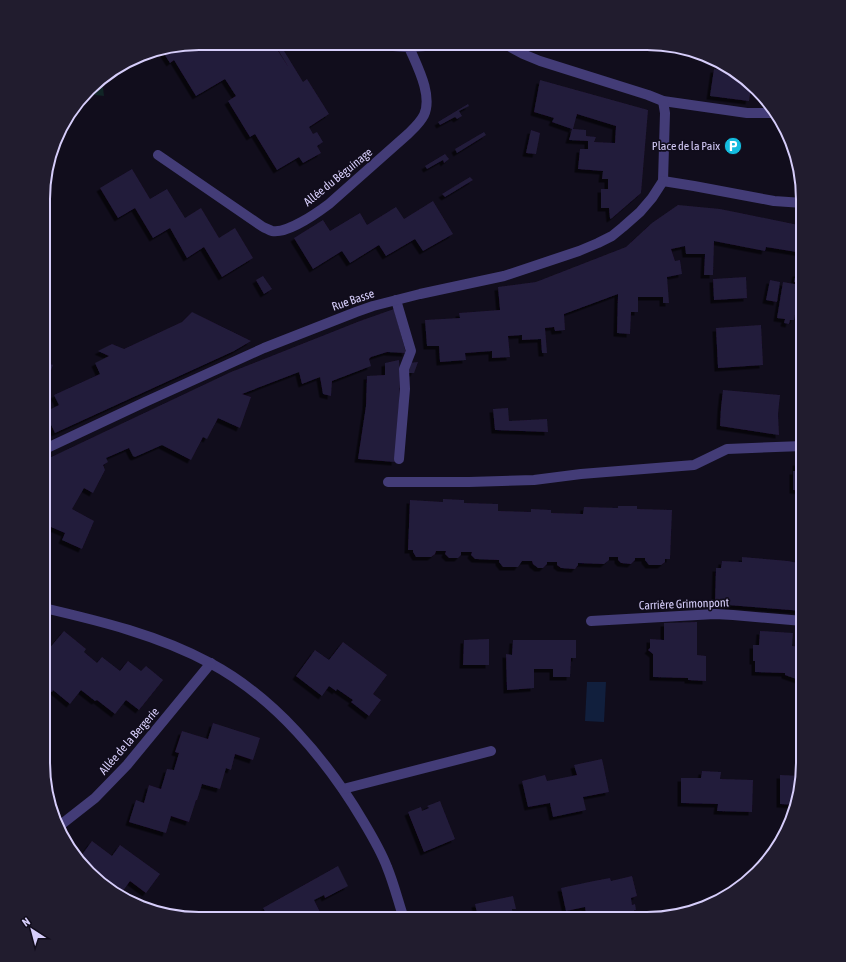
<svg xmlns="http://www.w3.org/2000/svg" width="846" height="962" font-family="'Asap Condensed',sans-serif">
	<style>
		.green { fill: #112526 }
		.water { fill: #111f3d }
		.building { fill: #241b3b; fill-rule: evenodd; filter: url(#shadow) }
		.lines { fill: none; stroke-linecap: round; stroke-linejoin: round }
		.minor { stroke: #433c77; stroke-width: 10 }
		.labels { text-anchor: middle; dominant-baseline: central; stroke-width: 3.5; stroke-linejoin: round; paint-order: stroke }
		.poi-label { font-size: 12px; fill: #d6cdfa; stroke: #110d1c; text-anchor: end }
		.street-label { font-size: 12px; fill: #d6cdfa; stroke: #110d1c }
		.rim { fill: none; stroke: #d6cdfa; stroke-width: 2 }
	</style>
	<defs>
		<filter id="shadow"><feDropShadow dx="-3.5" dy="3.5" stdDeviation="0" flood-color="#0009"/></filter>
	</defs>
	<rect width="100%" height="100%" fill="#110d1c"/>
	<polygon class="green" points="102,79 104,96 86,94 96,82"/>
	<polygon class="water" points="587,682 606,682 604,722 585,721"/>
	<g class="building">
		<polygon points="199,43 273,43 289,68 277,48 281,46 303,82 307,79 329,114 309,127 313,134 317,132 323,142 317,146 321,153 303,163 299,157 277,170 255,134 250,137 228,101 236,96 225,79 196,96 174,60 170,63 161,49"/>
		<polygon points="714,69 736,72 751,88 749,101 710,96"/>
		<path d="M 540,80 L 648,110 L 641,193 L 612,218 L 610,219 L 609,208 L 601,208 L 601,189 L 608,189 L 608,179 L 602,179 L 603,171 L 578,169 L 580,149 L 588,149 L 588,141 L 569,140 L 572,129 L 552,122 L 554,118 L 534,112 ZM 577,114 L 616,126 L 615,143 L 594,142 L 596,137 L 586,136 L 586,130 L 573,129 Z"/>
		<polygon points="468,104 469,106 459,111 462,116 457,119 455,117 440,125 438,122"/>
		<polygon points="531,130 540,133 536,154 526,153"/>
		<polygon points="484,132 486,135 457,153 455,149"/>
		<polygon points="445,154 449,159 444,163 443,160 427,169 425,166"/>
		<polygon points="132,169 150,199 167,189 185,218 201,208 219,238 235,228 253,258 222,277 204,247 187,258 170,228 153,238 135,208 118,218 100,188"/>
		<polygon points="470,177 473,180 445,197 442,194"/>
		<polygon points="433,201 453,234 423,251 415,239 386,256 379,245 350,263 342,251 313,269 294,238 323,220 330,231 360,213 367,225 396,207 404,219"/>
		<polygon points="678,205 720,209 803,226 803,253 766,247 765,251 714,241 713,275 704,275 705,254 686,254 685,246 671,249 675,261 680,260 682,274 667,277 669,303 663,303 663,297 638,297 638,312 631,312 630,334 617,333 618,294 564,314 565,330 555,331 554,327 545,328 547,353 542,353 541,339 522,340 522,335 508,336 510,357 492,358 492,351 465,353 466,360 440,362 439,346 427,346 425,320 460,318 459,313 500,310 498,287 536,282 626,247 652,223"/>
		<polygon points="802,256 803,256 803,281 801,282 794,282 796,273 799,273"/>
		<polygon points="263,276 272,289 264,294 256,280"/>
		<polygon points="746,277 747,298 714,300 713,279"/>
		<polygon points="770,280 780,282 777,302 766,300"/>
		<polygon points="783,282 800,285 794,320 790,320 789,324 784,323 785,319 777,318"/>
		<polygon points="394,309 406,353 387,352 371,357 369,359 371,366 332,381 331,396 323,394 320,377 302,384 299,372 242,394 251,397 240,428 218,418 207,439 203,437 191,460 162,445 135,457 133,456 129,448 106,458 108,462 103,465 105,470 93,493 84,488 72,509 94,521 82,549 62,540 65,533 51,527 46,537 44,536 45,460 231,372 360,321"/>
		<polygon points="192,312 251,341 234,351 55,433 45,412 59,405 54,395 100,374 95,363 109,356 98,351 112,344 124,349 182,322"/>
		<polygon points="761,325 763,365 718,368 716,328"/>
		<polygon points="45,344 50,346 45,360"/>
		<polygon points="399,360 400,375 399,405 395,462 358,459 366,406 367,376 385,375 385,363"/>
		<polygon points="45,362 53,365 45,387"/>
		<polygon points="418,362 414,373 409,373 408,363"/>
		<polygon points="723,390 780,395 778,414 779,435 720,426 721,408"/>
		<polygon points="508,408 509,421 547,419 548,432 495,430 493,409"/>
		<polygon points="796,462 803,463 803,491 793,490 793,471 796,471"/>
		<polygon points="443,499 464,500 464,503 498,504 498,511 531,512 531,509 551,510 551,513 583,514 584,507 618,508 618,506 637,506 637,509 672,510 670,559 665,559 665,562 661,565 649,565 645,560 645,558 635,558 635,560 631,564 621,563 618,560 618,557 609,557 609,560 604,564 578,563 578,565 575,569 561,568 557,565 557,562 547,562 547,564 543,568 538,568 533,564 532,561 522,561 518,567 503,567 499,562 499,560 475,559 471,555 472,552 461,552 461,555 458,558 449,558 445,554 446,551 436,551 435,554 431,557 416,557 413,552 413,550 408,550 410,500 443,502"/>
		<polygon points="799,554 803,555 803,611 715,604 716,568 721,568 722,561 742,562 742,557 788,561 798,563"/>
		<polygon points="697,622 697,655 706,656 706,681 688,680 688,678 653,677 653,654 648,650 650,648 650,639 664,640 664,623"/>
		<polygon points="64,631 86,649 84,652 97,663 102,657 120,671 128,661 141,671 146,666 163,680 139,710 126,700 115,714 97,700 95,701 81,690 70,704 53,690 52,692 43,685 44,646 48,650"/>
		<polygon points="760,631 793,633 792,646 803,647 802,681 785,675 785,673 755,672 755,661 753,661 753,645 759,645"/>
		<polygon points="489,639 489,665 463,665 464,640"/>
		<polygon points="513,640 576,640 576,658 571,658 570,677 553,677 553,669 534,669 534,688 507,690 506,654 512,655"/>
		<polygon points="343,642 387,675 373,694 381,700 369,716 351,702 353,700 337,689 336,691 329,686 322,696 296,676 315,650 329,660"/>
		<polygon points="213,723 260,738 253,760 235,754 231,770 226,768 220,789 202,784 197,800 196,800 189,822 171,816 166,833 129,822 136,800 144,803 149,785 161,789 167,769 174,770 179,753 175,752 182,731 208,739"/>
		<polygon points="602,759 609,792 583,797 586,810 553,817 550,803 528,807 522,781 545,775 547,781 577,775 574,765"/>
		<polygon points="702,771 721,772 720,779 753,780 752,812 717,811 718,804 681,803 681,778 701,778"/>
		<polygon points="780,775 802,776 796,805 780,804"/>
		<polygon points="440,801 455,839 424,852 408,812 421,807 422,811 429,808 427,806"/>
		<polygon points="92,841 112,856 120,845 160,874 146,893 130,881 120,895 118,895 118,896 89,873 78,860"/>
		<polygon points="338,866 348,886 325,898 324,895 314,900 320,912 313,916 315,919 270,919 263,908"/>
		<polygon points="632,876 637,896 631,898 632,905 635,904 636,910 634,910 636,919 587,919 585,907 566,911 561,888 594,881 610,878 611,881"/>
		<polygon points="513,896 516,909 512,909 514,919 483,919 482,916 478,917 475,904"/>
	</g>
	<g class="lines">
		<g class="minor">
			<polyline points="505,44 523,54 540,61 648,95 663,101 747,113 775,113"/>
			<polyline points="409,47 458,44"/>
			<polyline points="663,101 665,113 663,181 694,186 774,201 803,203"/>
			<path d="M 158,155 L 263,227 C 266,228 269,230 272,231 C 287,234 317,213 329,204 L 408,134 C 413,129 420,123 424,115 C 433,95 417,66 409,47 L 393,46 L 383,44"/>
			<polyline points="396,300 411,351 404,369 405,389 399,459"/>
			<polyline points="45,449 145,402 264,348 356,312 373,306 420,294 504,276 579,251 598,243 612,236 623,227 640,212 652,198 663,181"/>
			<polyline points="388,482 469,482 534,480 581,474 694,465 727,449 803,446"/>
			<path d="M 44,608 C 100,621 158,635 210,663 C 274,697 327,760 363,821 C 372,836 381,851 387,867 C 394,884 398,901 404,919"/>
			<polyline points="591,621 715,614 733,615 803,621"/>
			<polyline points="343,789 491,751"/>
			<polyline points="58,827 95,798 127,765 211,663"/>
		</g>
	</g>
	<defs>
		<symbol id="parking-disc" viewBox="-11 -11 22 22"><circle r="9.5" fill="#14bcdf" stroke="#110d1c"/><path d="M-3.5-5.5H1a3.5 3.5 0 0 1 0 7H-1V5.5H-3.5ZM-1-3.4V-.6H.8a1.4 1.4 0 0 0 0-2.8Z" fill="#fff"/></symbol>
	</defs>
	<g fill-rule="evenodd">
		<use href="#parking-disc" x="723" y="136" width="20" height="20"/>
	</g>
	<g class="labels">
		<g class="poi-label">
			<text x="720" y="146">Place de la Paix</text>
		</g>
		<g class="street-label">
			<text transform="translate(338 177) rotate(-39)">Allée du Béguinage</text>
			<text transform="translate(353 300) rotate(-19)">Rue Basse</text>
			<text transform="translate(684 604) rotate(-2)">Carrière Grimonpont</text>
			<text transform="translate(129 741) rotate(-49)">Allée de la Bergerie</text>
		</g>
	</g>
	<path d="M0 0H846V962H0ZM199 50H647A149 149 0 0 1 796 199V763A149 149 0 0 1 647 912H199A149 149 0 0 1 50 763V199A149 149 0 0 1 199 50Z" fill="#211c2e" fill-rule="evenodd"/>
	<path class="rim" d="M199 50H647A149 149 0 0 1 796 199V763A149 149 0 0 1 647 912H199A149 149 0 0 1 50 763V199A149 149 0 0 1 199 50Z"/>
	<g transform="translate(32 930) rotate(324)" stroke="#110d1c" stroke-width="3" paint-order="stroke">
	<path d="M0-3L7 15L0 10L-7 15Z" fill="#d6cdfa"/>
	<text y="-6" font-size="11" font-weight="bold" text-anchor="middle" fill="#d6cdfa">N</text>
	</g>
</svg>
